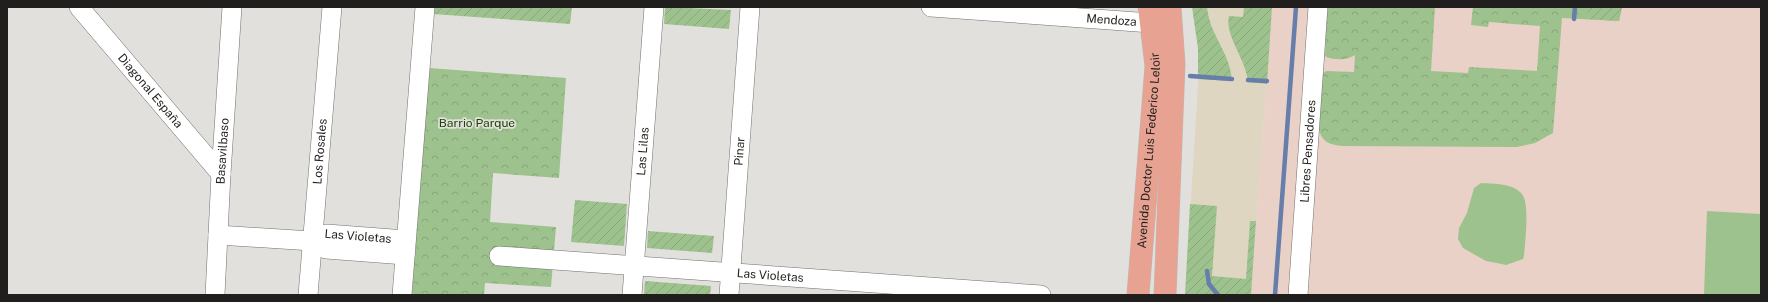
<svg xmlns="http://www.w3.org/2000/svg" width="1768" height="302" font-family="'Public Sans',sans-serif">
	<style>
		.commercial { fill: #dfd6c1 }
		.education { fill: #e9d1c7 }
		.grass { fill: #9dc28d }
		.park { fill: url(#park-crowns) }
		.garden { fill: url(#garden-furrows) }
		.lines { fill: none; stroke-linecap: round; stroke-linejoin: round }
		.stream { stroke: #677daa; stroke-width: 4.5 }
		.minor-casing { stroke: #73706d; stroke-width: 20 }
		.major-casing { stroke: #bcbcbb; stroke-width: 23 }
		.minor { stroke: #fff; stroke-width: 19 }
		.major { stroke: #e7a292; stroke-width: 22 }
		.labels { text-anchor: middle; dominant-baseline: central; stroke-width: 3.5; stroke-linejoin: round; paint-order: stroke }
		.street-label { font-size: 12px; fill: #201f1d; stroke: #e2e0dc }
		.park-label { font-size: 12px; fill: #1b4500; stroke: #e2e0dc }
	</style>
	<defs>
		<pattern id="park-crowns" width="20" height="18" patternUnits="userSpaceOnUse"><rect width="20" height="18" fill="#9dc28d"/><path d="M2 6a3 3 0 1 1 6 0M12 15a3 3 0 1 1 6 0" fill="none" stroke="#87a679"/></pattern>
		<pattern id="garden-furrows" width="10" height="10" patternUnits="userSpaceOnUse"><rect width="10" height="10" fill="#9dc28d"/><path d="M-1 1l2-2M0 10L10 0M9 11l2-2" fill="none" stroke="#87a679"/></pattern>
	</defs>
	<rect width="100%" height="100%" fill="#e2e0dc"/>
	<polygon class="commercial" points="1192,7 1272,7 1251,295 1185,295 1199,69 1198,48"/>
	<polygon class="education" points="1272,7 1761,7 1761,295 1251,295"/>
	<g class="grass">
		<path d="M 1481,183 C 1494,184 1513,183 1522,194 C 1530,204 1525,242 1524,256 L 1523,259 L 1506,265 L 1497,263 L 1486,261 L 1463,248 L 1458,239 L 1459,228 L 1467,213 L 1474,188 Z"/>
		<polygon points="1707,211 1761,214 1761,295 1704,295"/>
	</g>
	<g class="park">
		<path d="M 1327,7 L 1435,7 L 1431,71 L 1468,73 L 1469,67 L 1537,71 L 1540,26 L 1489,22 L 1488,27 L 1471,25 L 1473,7 L 1622,7 L 1619,21 L 1562,18 L 1553,133 L 1535,143 L 1517,147 L 1342,146 C 1335,145 1326,144 1322,137 C 1314,126 1321,89 1322,74 L 1326,71 L 1354,72 L 1355,55 C 1348,60 1333,61 1325,56 Z"/>
		<polygon points="429,68 566,78 559,178 493,173 490,222 556,227 551,287 485,283 484,295 412,295"/>
	</g>
	<g class="garden">
		<polygon points="433,7 572,7 570,24 433,14"/>
		<polygon points="665,7 731,10 729,29 664,24"/>
		<path d="M 1192,7 L 1207,7 C 1209,34 1231,54 1232,81 L 1198,79 L 1198,48 Z"/>
		<path d="M 1244,7 L 1272,7 L 1267,84 L 1248,82 C 1247,61 1224,35 1229,16 L 1243,17 Z"/>
		<polygon points="1588,7 1622,7 1619,21 1587,19"/>
		<polygon points="575,200 627,204 624,246 571,242"/>
		<polygon points="1190,204 1217,206 1212,276 1246,279 1250,221 1256,221 1251,295 1185,295"/>
		<polygon points="648,231 714,236 712,253 647,248"/>
		<polygon points="645,281 711,286 710,295 644,295"/>
	</g>
	<g class="lines">
		<g class="stream">
			<polyline points="1574,19 1575,7"/>
			<polyline points="1190,76 1232,79"/>
			<polyline points="1248,80 1267,81"/>
			<polyline points="1207,271 1209,284 1218,295"/>
			<polyline points="1275,295 1296,7"/>
		</g>
		<defs>
			<g id="minor">
				<path id="s1" d="M 79,7 L 221,174"/>
				<path id="s2" d="M 931,7 L 1165,24"/>
				<polyline points="218,235 312,241 319,246 326,249 405,255"/>
				<path id="s3" d="M 312,241 L 319,236 L 327,234 L 406,240"/>
				<path id="s4" d="M 499,256 L 1041,295"/>
				<path id="s5" d="M 215,295 L 221,174 L 232,7"/>
				<path id="s6" d="M 308,295 L 332,7"/>
				<polyline points="402,295 425,7"/>
				<path id="s7" d="M 632,295 L 654,7"/>
				<path id="s8" d="M 729,295 L 750,7"/>
				<path id="s9" d="M 1298,295 L 1318,7"/>
			</g>
			<g id="major">
				<path id="s10" d="M 1138,295 L 1156,66 L 1149,7"/>
				<polyline points="1165,295 1174,64 1170,7"/>
			</g>
		</defs>
		<use href="#minor" class="minor-casing"/>
		<use href="#major" class="major-casing"/>
		<use href="#minor" class="minor"/>
		<use href="#major" class="major"/>
	</g>
	<g class="labels">
		<g class="street-label">
			<text stroke="none"><textPath href="#s2" startOffset="181">Mendoza</textPath></text>
			<text stroke="none"><textPath href="#s1" startOffset="110">Diagonal España</textPath></text>
			<text stroke="none"><textPath href="#s5" startOffset="144">Basavilbaso</textPath></text>
			<text stroke="none"><textPath href="#s6" startOffset="144">Los Rosales</textPath></text>
			<text stroke="none"><textPath href="#s7" startOffset="144">Las Lilas</textPath></text>
			<text stroke="none"><textPath href="#s8" startOffset="144">Pinar</textPath></text>
			<text stroke="none"><textPath href="#s10" startOffset="145">Avenida Doctor Luis Federico Leloir</textPath></text>
			<text stroke="none"><textPath href="#s9" startOffset="144">Libres Pensadores</textPath></text>
			<text stroke="none"><textPath href="#s3" startOffset="48">Las Violetas</textPath></text>
			<text stroke="none"><textPath href="#s4" startOffset="272">Las Violetas</textPath></text>
		</g>
		<g class="park-label">
			<text x="477" y="123">Barrio Parque</text>
		</g>
	</g>
	<rect width="1768" height="302" fill="none" stroke="#201f1d" stroke-width="16"/>
</svg>
